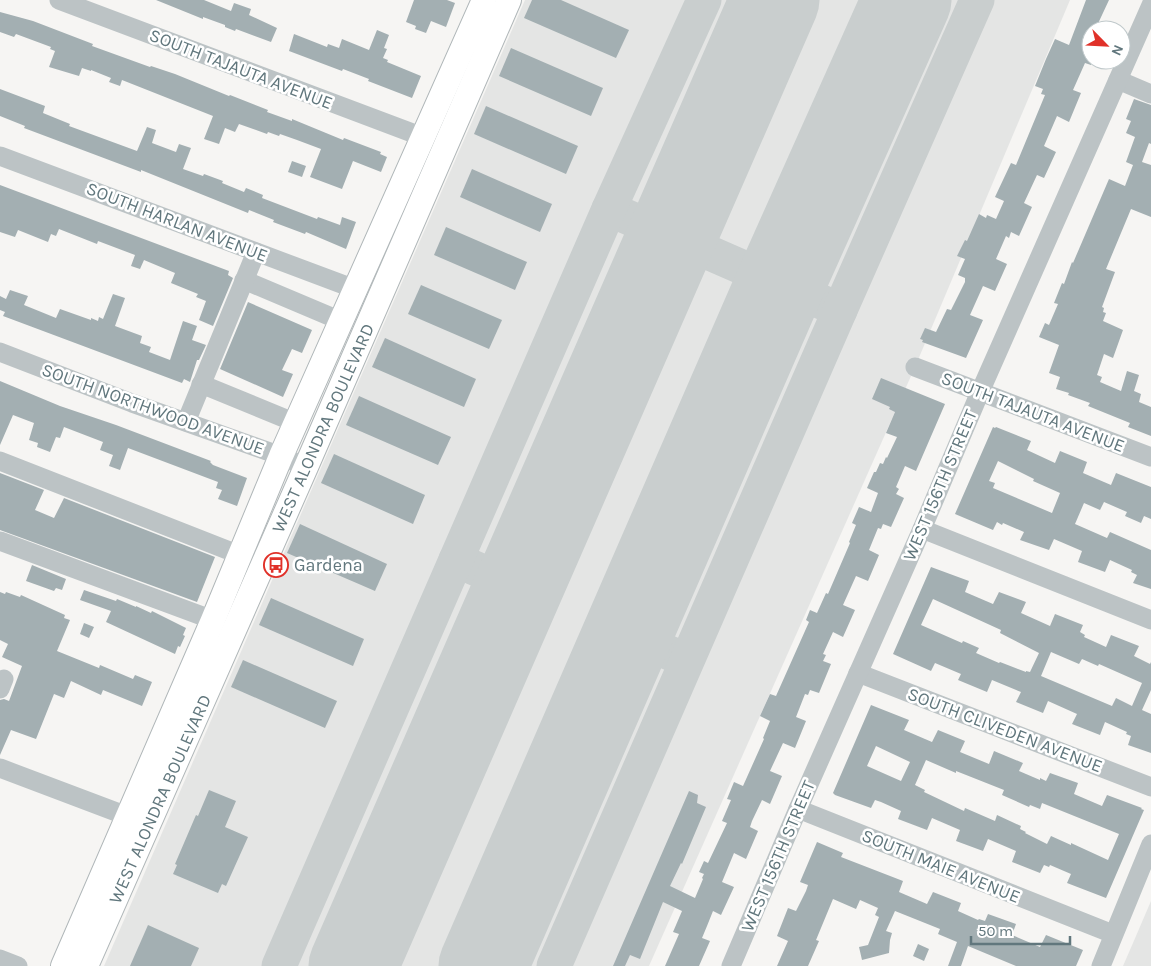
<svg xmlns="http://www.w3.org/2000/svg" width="1151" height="966" font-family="Karla,sans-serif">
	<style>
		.built { fill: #e4e5e4 }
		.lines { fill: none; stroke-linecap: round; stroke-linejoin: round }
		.taxiway { stroke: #c9cece; stroke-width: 35 }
		.runway { stroke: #c9cece; stroke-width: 89 }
		.building { fill: #a3afb2; fill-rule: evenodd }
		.major-casing { stroke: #b0b7b9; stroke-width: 26 }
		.minor { stroke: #bcc3c5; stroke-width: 19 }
		.major { stroke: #fff; stroke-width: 24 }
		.labels { text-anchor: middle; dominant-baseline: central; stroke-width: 5; stroke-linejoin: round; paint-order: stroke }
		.street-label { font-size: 18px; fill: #61777d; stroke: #fff }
		.poi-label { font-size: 18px; fill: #61777d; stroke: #fff; text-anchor: start }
	</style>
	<rect width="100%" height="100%" fill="#f6f5f3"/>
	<g class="built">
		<polygon points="525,0 1070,0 915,367 649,966 104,966"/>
		<polygon points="1151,901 1151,966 1123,966 1133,943"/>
	</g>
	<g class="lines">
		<g class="taxiway">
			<polyline points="609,209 840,310"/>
			<polyline points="456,560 518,587"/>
			<polyline points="627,635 686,660"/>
			<polyline points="279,966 609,209 704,0"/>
			<polyline points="554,966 840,310 977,0"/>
		</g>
		<g class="runway">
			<polyline points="353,966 775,0"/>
			<polyline points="483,966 780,284 907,0"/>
		</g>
	</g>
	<g class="building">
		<polygon points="156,0 204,0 231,11 234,3 251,9 249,15 277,28 271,42 236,29 235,31 225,27 225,25 203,17 203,19"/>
		<polygon points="414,0 447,0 455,3 446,27 431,21 426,33 415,29 416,26 406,22"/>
		<polygon points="532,0 561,0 629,30 616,58 524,18"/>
		<polygon points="1086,0 1109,0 1095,30 1091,30 1091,65 1085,63 1073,90 1081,93 1069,122 1057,116 1044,146 1056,152 1044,178 1037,175 1024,203 1032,207 1019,236 1011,232 1009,238 1006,236 996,259 1007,264 995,291 983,286 970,315 983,320 966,358 922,342 923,340 920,339 925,328 936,332 947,309 951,310 965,282 965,278 958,275 965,259 957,256 965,240 967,241 979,214 986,218 987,215 996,219 1004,201 995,197 1011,163 1016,165 1045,95 1041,94 1043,89 1035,86 1046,59 1055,39 1069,45"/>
		<polygon points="0,12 33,21 93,44 92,46 150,67 151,66 175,74 229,96 230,95 268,110 267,112 292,121 292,119 343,140 344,138 381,152 380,154 387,157 381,172 353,161 342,189 310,177 321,149 297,140 280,134 279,136 268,132 267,134 239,124 235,132 225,128 219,144 204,139 213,116 122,80 120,86 109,82 111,78 91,70 91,71 82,68 79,76 49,67 55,51 50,49 51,47 16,34 14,37 0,32"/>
		<polygon points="377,30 389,35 384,48 387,49 383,58 388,60 387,62 421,76 412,98 368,81 369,79 343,69 342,71 289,51 294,34 327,47 328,44 339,48 342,39 369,50"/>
		<polygon points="511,48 603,88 591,116 499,76"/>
		<polygon points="0,89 45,106 43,113 70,124 69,126 137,151 147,127 156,130 152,143 176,152 179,144 191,148 183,169 203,176 204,174 223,181 222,183 244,192 246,188 263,195 262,198 317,219 318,217 340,225 342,217 356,222 346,249 306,232 305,234 273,222 274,220 249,210 248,213 141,170 141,172 24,128 25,126 0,116"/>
		<polygon points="1134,99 1151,105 1151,144 1149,143 1142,162 1151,165 1151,217 1131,209 1106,269 1115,272 1102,307 1104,308 1103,312 1106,313 1103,321 1123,330 1113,358 1104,354 1097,375 1102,377 1100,382 1121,391 1127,371 1139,375 1134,391 1141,394 1139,402 1151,407 1151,436 1128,427 1130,423 1088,406 1090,403 1068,395 1069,393 1056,389 1060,377 1049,373 1059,345 1039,337 1045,323 1049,325 1058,304 1054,303 1062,283 1064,284 1072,262 1073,263 1109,179 1125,186 1133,165 1126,162 1135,137 1126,133 1131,121 1126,119"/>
		<polygon points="486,106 578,146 566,174 474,134"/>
		<polygon points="292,161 306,166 302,177 288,172"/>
		<polygon points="472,169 552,204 540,232 460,197"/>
		<polygon points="0,185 229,271 228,275 233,278 213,326 199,320 206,301 196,297 198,294 171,283 175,273 144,260 140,269 131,266 135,255 98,241 97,244 59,229 56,236 51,234 48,242 18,230 15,237 0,232"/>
		<polygon points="446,227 527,262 515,290 434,255"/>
		<polygon points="421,285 502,320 489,349 408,314"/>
		<polygon points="10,290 28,296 24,305 56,318 60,309 91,320 91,318 98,321 99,317 103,319 113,294 125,298 115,326 142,336 140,343 151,347 149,352 170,360 183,321 197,326 192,340 206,345 199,360 197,360 190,382 184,379 182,383 3,316 5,312 0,310 0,296 6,299"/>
		<polygon points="248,302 312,330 302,353 292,349 282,370 293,374 283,397 220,369"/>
		<polygon points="385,338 476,379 464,407 372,367"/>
		<polygon points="881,378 945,404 916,471 905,466 896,487 899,489 896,494 904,498 891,527 883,524 881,529 878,528 869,550 879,555 868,581 856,576 843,605 855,610 843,637 833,632 823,654 826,655 823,661 831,664 819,693 810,690 808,695 805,694 796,717 806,721 795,748 783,743 770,771 782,776 770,804 762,800 752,821 750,827 758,831 746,859 734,853 722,882 734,887 721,915 713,911 707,926 702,938 710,941 699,966 665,966 679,934 673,932 682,911 663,902 640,959 630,955 625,966 613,966 689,791 698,795 697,803 706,807 682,864 681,863 670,886 695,898 703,879 702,878 704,874 699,872 704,861 708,863 727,823 722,821 731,800 727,799 734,782 743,786 764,739 763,738 770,721 760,716 770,694 776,696 809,622 806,620 810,610 817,613 826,593 828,594 850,543 849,542 856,525 852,523 859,507 871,512 878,493 867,488 874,472 876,472 880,463 883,464 886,457 887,458 897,437 886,433 895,412 889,409 890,407 872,399"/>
		<polygon points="0,381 60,406 116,425 211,461 210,462 213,465 247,478 237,506 218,499 222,490 216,488 218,482 128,448 120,470 109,466 113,455 100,450 103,442 64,427 60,438 56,437 50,452 37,447 38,443 29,440 34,423 13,415 0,445"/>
		<polygon points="359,396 451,437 438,465 346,425"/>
		<path d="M 993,427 L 995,428 L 996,427 L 1031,441 L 1027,450 L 1055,463 L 1060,451 L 1087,462 L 1083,473 L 1111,485 L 1116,473 L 1151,487 L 1151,519 L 1144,516 L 1141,523 L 1125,516 L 1127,512 L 1104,502 L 1100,510 L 1084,503 L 1075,524 L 1107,538 L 1110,532 L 1151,550 L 1151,589 L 1133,583 L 1137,575 L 1131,572 L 1132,570 L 1110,560 L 1105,572 L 1078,562 L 1082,551 L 1054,539 L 1049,550 L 1020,540 L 1024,532 L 1003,523 L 1002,525 L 997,522 L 993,530 L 955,514 ZM 998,461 L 1034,479 L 1033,481 L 1060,493 L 1052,513 L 993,488 L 995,483 L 989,481 Z"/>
		<polygon points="334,454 425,495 413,524 321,483"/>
		<polygon points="0,473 44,490 35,510 54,518 64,498 215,557 197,602 0,530"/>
		<polygon points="300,524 387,564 375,591 287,553"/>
		<polygon points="32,565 66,579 62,590 56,588 54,591 26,581"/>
		<path d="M 931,567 L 969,581 L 965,592 L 993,604 L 999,592 L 1026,602 L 1021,613 L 1050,626 L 1055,614 L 1083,625 L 1080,632 L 1085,635 L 1084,637 L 1106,647 L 1111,635 L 1139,646 L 1134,656 L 1150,664 L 1151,662 L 1151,690 L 1142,710 L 1151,714 L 1151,753 L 1128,745 L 1131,736 L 1126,734 L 1127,732 L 1105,722 L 1100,735 L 1072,724 L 1077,714 L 1048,701 L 1043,713 L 1016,702 L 1021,692 L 992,680 L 987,692 L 958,680 L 961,674 L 935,663 L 931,671 L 893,654 ZM 933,599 L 1001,630 L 1000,633 L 1039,653 L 1030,672 L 1026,671 L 1026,672 L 1000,662 L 999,663 L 976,653 L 979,648 L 963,641 L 962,643 L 921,625 ZM 1051,652 L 1079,664 L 1082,659 L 1098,666 L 1099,664 L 1142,683 L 1132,706 L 1116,698 L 1112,706 L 1041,676 Z"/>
		<polygon points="84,590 116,601 117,599 136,607 136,606 151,613 152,611 186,628 183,635 185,636 180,647 178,646 175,654 106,622 111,611 80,600"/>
		<polygon points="0,592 5,594 6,592 20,597 21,595 65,615 64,618 70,620 57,651 99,668 100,665 133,679 135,675 152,682 142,706 103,690 101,695 71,681 64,698 54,694 36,739 11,730 0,755 0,700 4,699 9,701 22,666 2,657 8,644 0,640"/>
		<polygon points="271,598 364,639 353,666 259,625"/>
		<polygon points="84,623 94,627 89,638 80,634"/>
		<polygon points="243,660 337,701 325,728 231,687"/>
		<path d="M 871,705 L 909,720 L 904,730 L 932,742 L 938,730 L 965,741 L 960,752 L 989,764 L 994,751 L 1023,763 L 1019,771 L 1040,780 L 1040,778 L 1046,781 L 1050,773 L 1078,783 L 1074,794 L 1102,806 L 1107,795 L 1142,808 L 1141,809 L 1144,810 L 1106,898 L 1067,883 L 1071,874 L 1050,865 L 1049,867 L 1044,865 L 1040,873 L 1012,862 L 1016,851 L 988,839 L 983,851 L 956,841 L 960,830 L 932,818 L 927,830 L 898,819 L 901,811 L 881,802 L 875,800 L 871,808 L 835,795 L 833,793 ZM 876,746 L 910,762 L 901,781 L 867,766 ZM 926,760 L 956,773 L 956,771 L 1004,790 L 1002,795 L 1029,807 L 1030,805 L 1040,809 L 1042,803 L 1119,834 L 1108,860 L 1071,843 L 1071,845 L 1051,836 L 1047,844 L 1025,833 L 1026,832 L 1020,829 L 1021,826 L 997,815 L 995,821 L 965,808 L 964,811 L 924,792 L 925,790 L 915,785 Z"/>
		<polygon points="209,790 236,801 225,827 248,837 226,886 222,884 218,893 173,874 177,865 175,864 196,815 198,816"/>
		<polygon points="817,842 843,853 841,857 903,881 899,892 927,904 933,892 961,903 958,911 978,920 979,919 985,921 988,914 1016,924 1012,935 1040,947 1046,935 1083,950 1076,966 1016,966 968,946 961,966 948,966 957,942 938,934 940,929 895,911 886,931 892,933 890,940 889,953 862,960 859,947 868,945 879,917 875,915 878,908 860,900 856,909 833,899 816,940 819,941 808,966 777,966 788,941 777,936 788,908 796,911 806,891 808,885 800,882"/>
		<polygon points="148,925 199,948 191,966 130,966"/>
		<polygon points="918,944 929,949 924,961 913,956"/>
	</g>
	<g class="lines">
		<defs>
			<g id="major">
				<polyline points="63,966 213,620 281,456 484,0"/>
				<polyline points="86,966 306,467 509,0"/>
			</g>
		</defs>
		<use href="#major" class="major-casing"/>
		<g class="minor">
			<polyline points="59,0 423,137"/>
			<polyline points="1118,80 1151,94"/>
			<polyline points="0,156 355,289"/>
			<polyline points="244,280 341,321"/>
			<polyline points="0,352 132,403 281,456 306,467"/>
			<polyline points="915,367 1151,457"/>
			<polyline points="201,384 296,423"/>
			<polyline points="186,422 256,252"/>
			<polyline points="0,461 240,555"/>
			<polyline points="922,529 1151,620"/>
			<polyline points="0,541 213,620"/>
			<polyline points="858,673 1151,787"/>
			<polyline points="0,689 4,679"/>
			<polyline points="0,768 127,816 139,824"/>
			<polyline points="798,809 1113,934"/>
			<polyline points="0,959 18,966"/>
			<polyline points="731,966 798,809 922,529 980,392 1151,5"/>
			<polyline points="1101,966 1151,844"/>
		</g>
		<use href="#major" class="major"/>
	</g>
	<defs>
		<symbol id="bus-ring" viewBox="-11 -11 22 22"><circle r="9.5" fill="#fff" stroke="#e03129" stroke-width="1.5"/><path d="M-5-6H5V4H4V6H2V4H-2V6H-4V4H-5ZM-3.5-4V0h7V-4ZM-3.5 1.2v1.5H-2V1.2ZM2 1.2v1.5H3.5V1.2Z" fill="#e03129"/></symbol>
	</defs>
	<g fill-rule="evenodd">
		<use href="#bus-ring" x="262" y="551" width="28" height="28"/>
	</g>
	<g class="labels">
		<g class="street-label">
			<text transform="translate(241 69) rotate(21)">SOUTH TAJAUTA AVENUE</text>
			<text transform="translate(177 222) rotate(21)">SOUTH HARLAN AVENUE</text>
			<text transform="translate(153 409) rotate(20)">SOUTH NORTHWOOD AVENUE</text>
			<text transform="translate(1033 412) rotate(21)">SOUTH TAJAUTA AVENUE</text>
			<text transform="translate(323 428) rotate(-66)">WEST ALONDRA BOULEVARD</text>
			<text transform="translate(940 485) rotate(-67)">WEST 156TH STREET</text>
			<text transform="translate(1005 730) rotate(21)">SOUTH CLIVEDEN AVENUE</text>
			<text transform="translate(160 799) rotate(-66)">WEST ALONDRA BOULEVARD</text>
			<text transform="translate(778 856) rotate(-67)">WEST 156TH STREET</text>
			<text transform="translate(941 866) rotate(22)">SOUTH MAIE AVENUE</text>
		</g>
		<g class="poi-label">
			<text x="294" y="565">Gardena</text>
		</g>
	</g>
	<g transform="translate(1106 45) rotate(114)"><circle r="24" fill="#ffffff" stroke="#c0c9cb"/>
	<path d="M0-4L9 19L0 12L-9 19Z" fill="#e03129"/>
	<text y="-8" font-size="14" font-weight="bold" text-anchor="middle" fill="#61777d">N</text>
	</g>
	<path d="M971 936v8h99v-8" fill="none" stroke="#61777d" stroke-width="2.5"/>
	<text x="978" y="936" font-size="15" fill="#61777d" stroke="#ffffff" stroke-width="4" paint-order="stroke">50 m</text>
</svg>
